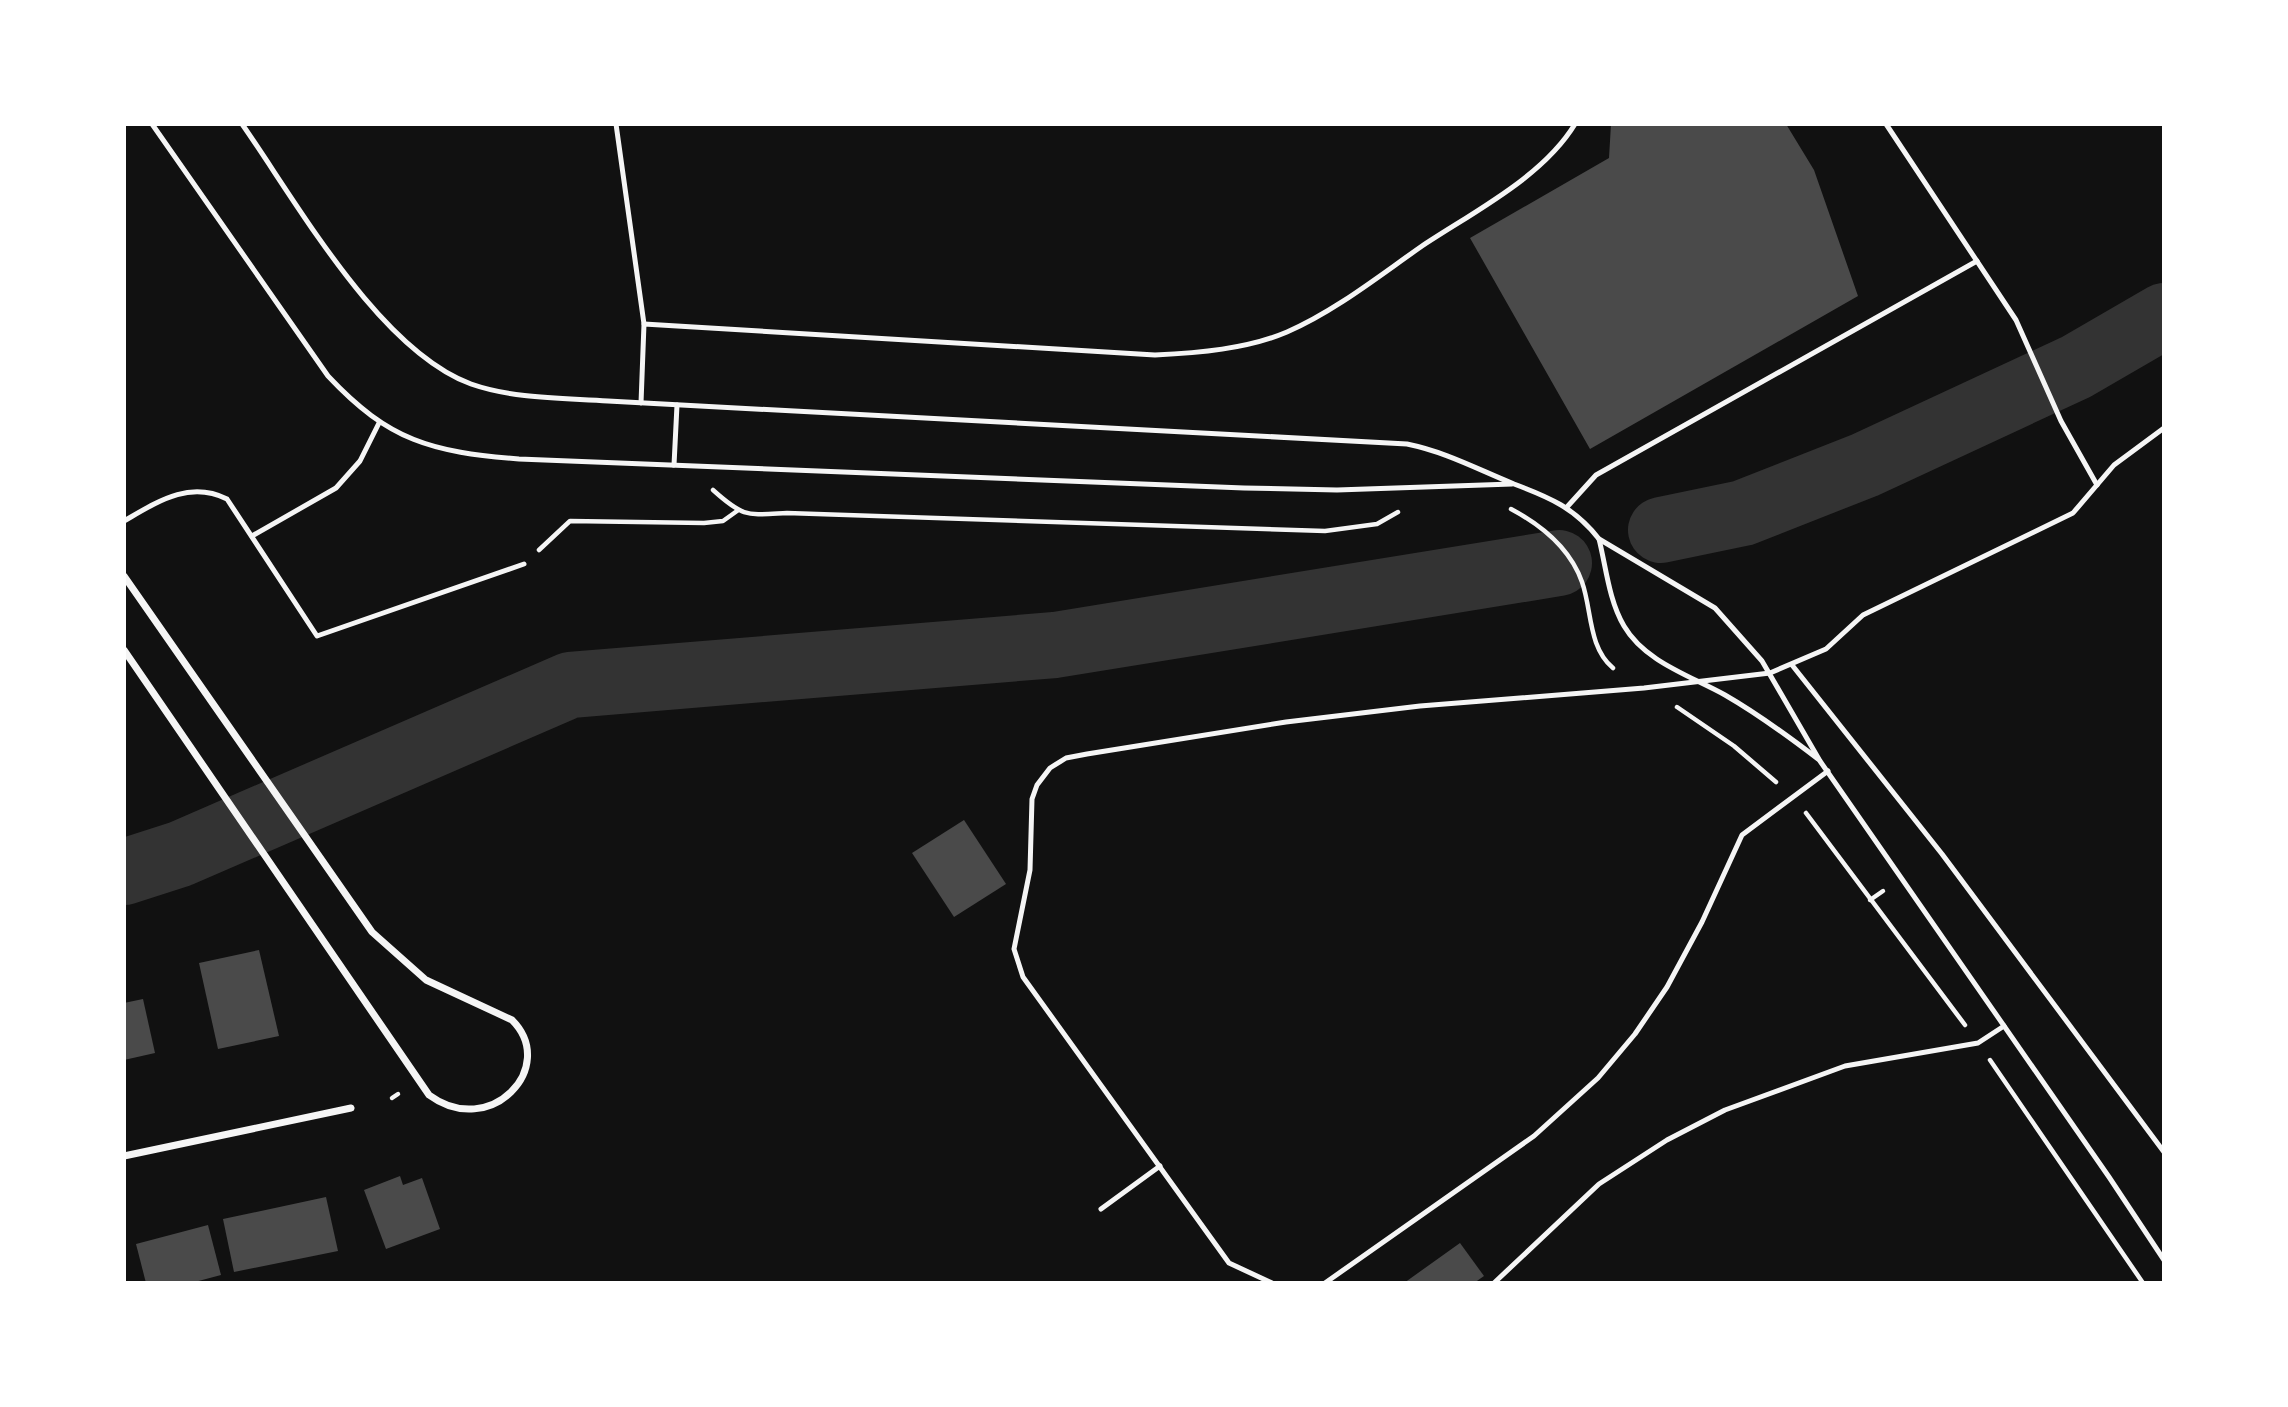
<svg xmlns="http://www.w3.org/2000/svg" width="2288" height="1407" font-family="'Crimson Pro',serif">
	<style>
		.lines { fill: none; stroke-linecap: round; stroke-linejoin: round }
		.river { stroke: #333; stroke-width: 66 }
		.building { fill: #4a4a4a }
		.path { stroke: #f5f5f5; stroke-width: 4.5 }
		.service { stroke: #f5f5f5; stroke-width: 5 }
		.minor { stroke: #f5f5f5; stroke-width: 7 }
	</style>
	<rect width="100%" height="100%" fill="#111"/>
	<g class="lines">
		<g class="river">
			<polyline points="1661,530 1743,513 1865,465 2076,367 2164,316"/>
			<polyline points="124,872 180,854 570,685 1055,645 1559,563"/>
		</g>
	</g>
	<g class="building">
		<polygon points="1611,124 1786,124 1814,170 1858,296 1590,449 1470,238 1609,158"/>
		<polygon points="964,820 1006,884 954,917 912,853"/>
		<polygon points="259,950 279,1036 218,1049 199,963"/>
		<polygon points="143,999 155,1053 124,1060 124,1003"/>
		<polygon points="400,1176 403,1185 422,1178 440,1229 386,1249 364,1190"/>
		<polygon points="326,1197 338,1251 234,1272 223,1219"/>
		<polygon points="208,1225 221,1275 191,1283 146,1283 136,1244"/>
		<polygon points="1460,1243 1484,1276 1474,1283 1404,1283"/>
	</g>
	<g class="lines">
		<g class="path">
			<path d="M 713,490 C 744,518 747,515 787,513 L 1325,531 L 1377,524 L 1398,512"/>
			<path d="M 1511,509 C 1541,525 1570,548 1582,582 C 1592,610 1588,647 1613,668"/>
			<polyline points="539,550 570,521 704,523 723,521 737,511"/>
			<polyline points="1677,707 1734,746 1776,782"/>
			<polyline points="1806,813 1965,1025"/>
			<polyline points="1870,900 1883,891"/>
			<polyline points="1990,1060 2143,1283"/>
			<polyline points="392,1098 398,1094"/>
		</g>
		<g class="service">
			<path d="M 152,124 L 328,376 C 389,441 431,452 519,459 L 1244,488 L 1337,490 L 1512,484"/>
			<path d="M 242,124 C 298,204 379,350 471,384 C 514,399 563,398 608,401 L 1407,444 C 1446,452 1477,469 1514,484 C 1549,497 1575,508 1599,539 L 1715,608 L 1762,661 L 1820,761 L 2109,1177 L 2164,1260"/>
			<polyline points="616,124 644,324"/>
			<polyline points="1886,124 2016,320 2061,421 2097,485"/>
			<path d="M 641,403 L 644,324 L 1155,355 C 1198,353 1247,349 1287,332 C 1335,311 1379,276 1422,246 C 1473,212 1543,177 1575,124"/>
			<polyline points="674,465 677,405"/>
			<polyline points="1567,507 1596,475 1977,261"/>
			<path d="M 124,521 C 157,502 189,480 227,499 L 317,636 L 524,564"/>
			<polyline points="252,536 336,488 360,461 379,423"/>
			<path d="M 1599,539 C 1606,567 1609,601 1624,626 C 1645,662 1691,676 1725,695 C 1758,714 1788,736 1818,759"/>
			<polyline points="1792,665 1942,854 2164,1152"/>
			<polyline points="1101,1209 1160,1166"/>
			<polyline points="1272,1283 1229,1263 1023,977 1014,949 1030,870 1032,799 1037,785 1050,768 1066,758 1087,754 1286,722 1420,706 1644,688 1770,673 1826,649 1863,615 2073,513 2114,465 2164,428"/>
			<polyline points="1325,1283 1534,1136 1598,1078 1635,1034 1667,987 1702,922 1742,835 1828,771"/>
			<polyline points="1494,1283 1599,1184 1667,1140 1725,1110 1845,1066 1978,1043 2004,1026"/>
		</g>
		<g class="minor">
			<path d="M 124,576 L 372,932 L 426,980 L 512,1020 C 559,1067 490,1140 429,1095 L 124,650"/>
			<polyline points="124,1156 351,1108"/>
		</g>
	</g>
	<rect width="2288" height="1407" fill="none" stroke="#ffffff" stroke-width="252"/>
</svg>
